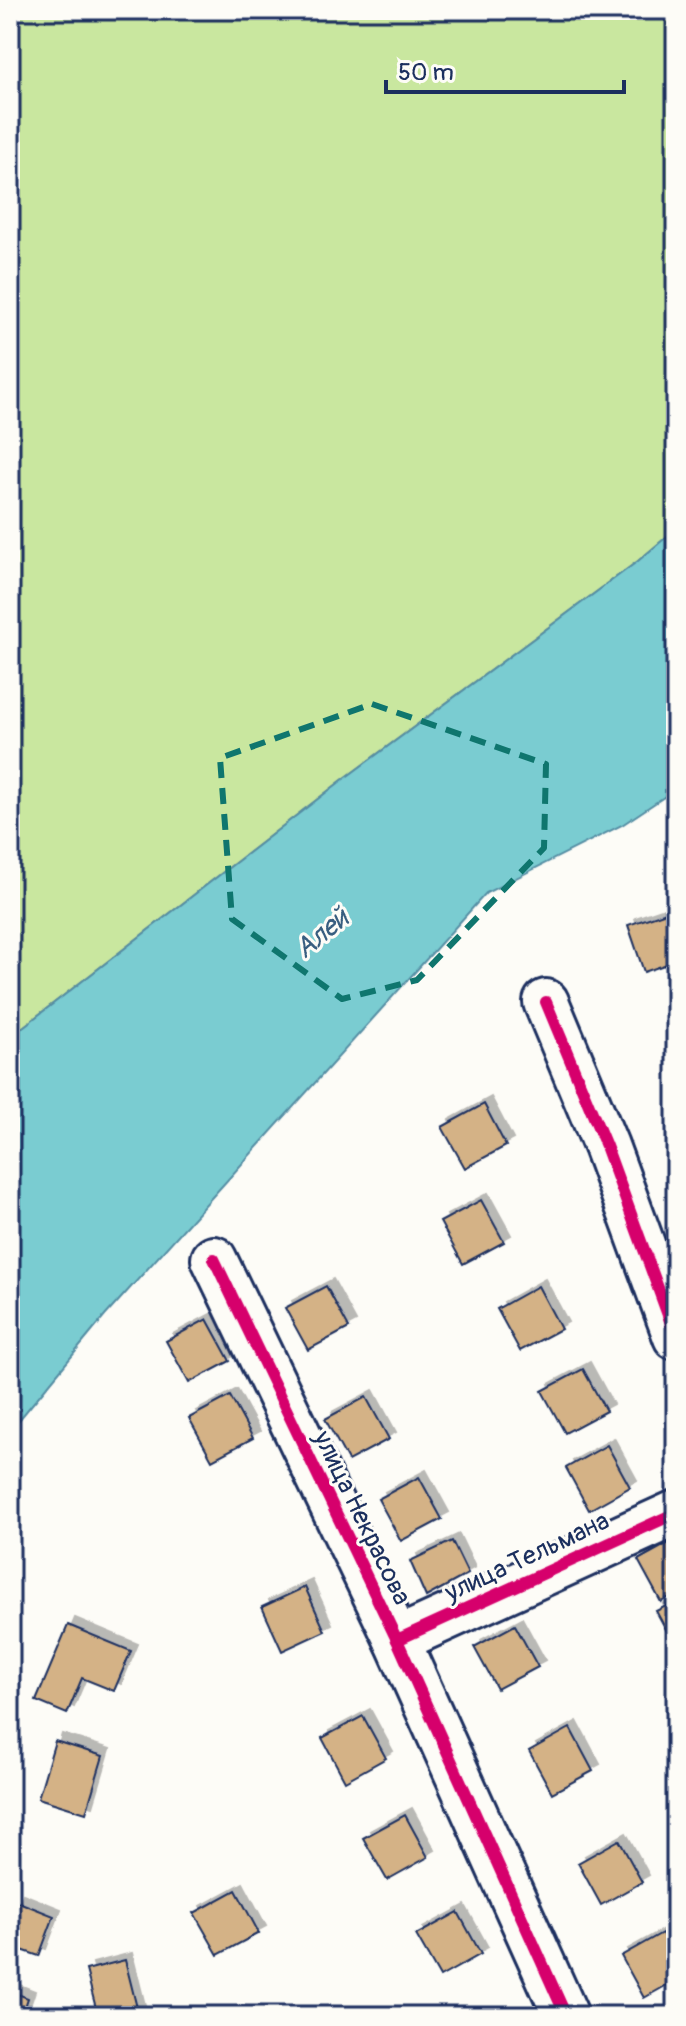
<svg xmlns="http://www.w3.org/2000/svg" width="686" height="2026" font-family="Pangolin,sans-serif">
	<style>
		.green { fill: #c9e79f; stroke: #728b7e; stroke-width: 2 }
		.water { fill: #7accd1; stroke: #548da3; stroke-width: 2 }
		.building { fill: #d4b286; stroke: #1b2f5e; stroke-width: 2; filter: url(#shadow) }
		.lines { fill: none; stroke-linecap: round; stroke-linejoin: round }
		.minor-casing { stroke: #1b2f5e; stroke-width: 50 }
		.minor { stroke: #fdfcf7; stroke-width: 44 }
		.cycleway-casing { stroke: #fdfcf7; stroke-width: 17 }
		.cycleway { stroke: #d6006c; stroke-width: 12 }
		.marked { fill: none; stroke: #0f766e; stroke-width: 6; stroke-dasharray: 16 10; stroke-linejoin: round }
		.labels { text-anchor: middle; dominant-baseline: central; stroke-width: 6; stroke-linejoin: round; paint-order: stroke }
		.street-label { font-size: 26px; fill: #1b2f5e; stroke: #fdfcf7 }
		.water-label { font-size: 28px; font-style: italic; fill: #385e80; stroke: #fdfcf7 }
	</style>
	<defs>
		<filter id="shadow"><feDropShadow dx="7" dy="-7" stdDeviation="0" flood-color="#0004"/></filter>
	</defs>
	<rect width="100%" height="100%" fill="#fdfcf7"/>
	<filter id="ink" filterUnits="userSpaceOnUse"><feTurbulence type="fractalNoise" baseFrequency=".0125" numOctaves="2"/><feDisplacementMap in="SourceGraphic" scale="16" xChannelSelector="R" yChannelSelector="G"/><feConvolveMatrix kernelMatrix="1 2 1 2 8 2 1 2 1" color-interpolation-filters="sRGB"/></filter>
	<g filter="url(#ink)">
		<polygon class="green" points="10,10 676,10 676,529 638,561 341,781 10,1037"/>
		<polygon class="water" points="676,529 676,789 622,825 486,893 105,1316 10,1431 10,1037 341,781 638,561"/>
		<g class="building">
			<polygon points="672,910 676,923 676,961 644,972 628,925"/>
			<polygon points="484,1104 506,1146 465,1168 442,1127"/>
			<polygon points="481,1200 504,1242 463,1264 440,1222"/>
			<polygon points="326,1286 349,1328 308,1350 285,1308"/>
			<polygon points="538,1286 561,1329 520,1351 497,1309"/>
			<polygon points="207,1319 230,1361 189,1383 166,1341"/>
			<polygon points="583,1369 606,1411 565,1433 542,1391"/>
			<polygon points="230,1396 253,1438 212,1460 189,1418"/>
			<polygon points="366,1397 389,1439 348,1461 325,1419"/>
			<polygon points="607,1445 630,1487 589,1510 566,1468"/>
			<polygon points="419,1477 442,1519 401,1541 378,1499"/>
			<polygon points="676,1539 676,1593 661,1602 638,1560"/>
			<polygon points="452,1541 468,1574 426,1597 410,1561"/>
			<polygon points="305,1587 325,1631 282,1651 262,1607"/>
			<polygon points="676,1601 676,1648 656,1611"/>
			<polygon points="68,1625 131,1651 114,1691 82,1678 67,1714 36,1701"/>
			<polygon points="515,1625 538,1667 497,1689 474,1647"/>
			<polygon points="363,1716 386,1758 345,1781 322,1738"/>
			<polygon points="570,1728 593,1771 552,1793 529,1751"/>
			<polygon points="55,1741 103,1756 86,1813 38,1798"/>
			<polygon points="405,1815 428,1857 387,1880 363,1838"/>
			<polygon points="619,1840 642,1882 601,1905 578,1863"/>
			<polygon points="236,1890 259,1933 218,1955 194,1913"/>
			<polygon points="16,1901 54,1916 39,1956 10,1946 10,1917"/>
			<polygon points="458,1912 481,1954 440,1977 416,1935"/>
			<polygon points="662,1933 676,1959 676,1980 644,1998 621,1956"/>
			<polygon points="125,1960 139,2016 98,2016 86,1970"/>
			<polygon points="10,1991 28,1998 22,2016 10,2016"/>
		</g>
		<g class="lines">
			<defs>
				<g id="minor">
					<polyline points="546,1002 606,1146 676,1337"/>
					<polyline points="214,1259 397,1640 566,2016"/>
					<polyline points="397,1640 676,1513"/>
				</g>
			</defs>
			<use href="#minor" class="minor-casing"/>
			<use href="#minor" class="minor"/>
			<defs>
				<g id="cycleway">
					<polyline points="546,1002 606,1146 676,1337"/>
					<polyline points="214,1259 397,1640 566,2016"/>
					<polyline points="397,1640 676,1513"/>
				</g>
			</defs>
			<use href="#cycleway" class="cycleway-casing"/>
			<use href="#cycleway" class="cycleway"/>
		</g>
	</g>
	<path class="marked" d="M 372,704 L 546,764 L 544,848 L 417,980 L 342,999 L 232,919 L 220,758 Z"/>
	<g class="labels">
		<g class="street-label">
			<text transform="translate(362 1518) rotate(64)">улица Некрасова</text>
			<text transform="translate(527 1557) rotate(-25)">улица Тельмана</text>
		</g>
		<g class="water-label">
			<text transform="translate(322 934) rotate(-40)">Алей</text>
		</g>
	</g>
	<rect width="686" height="2026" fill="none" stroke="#fdfcf7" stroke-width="40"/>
	<rect x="20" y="20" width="646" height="1986" fill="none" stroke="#1b2f5e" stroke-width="3" filter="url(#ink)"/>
	<path d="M386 80v12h238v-12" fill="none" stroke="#1b2f5e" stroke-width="4"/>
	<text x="398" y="80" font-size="24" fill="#1b2f5e" stroke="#fdfcf7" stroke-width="6" paint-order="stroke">50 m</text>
</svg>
